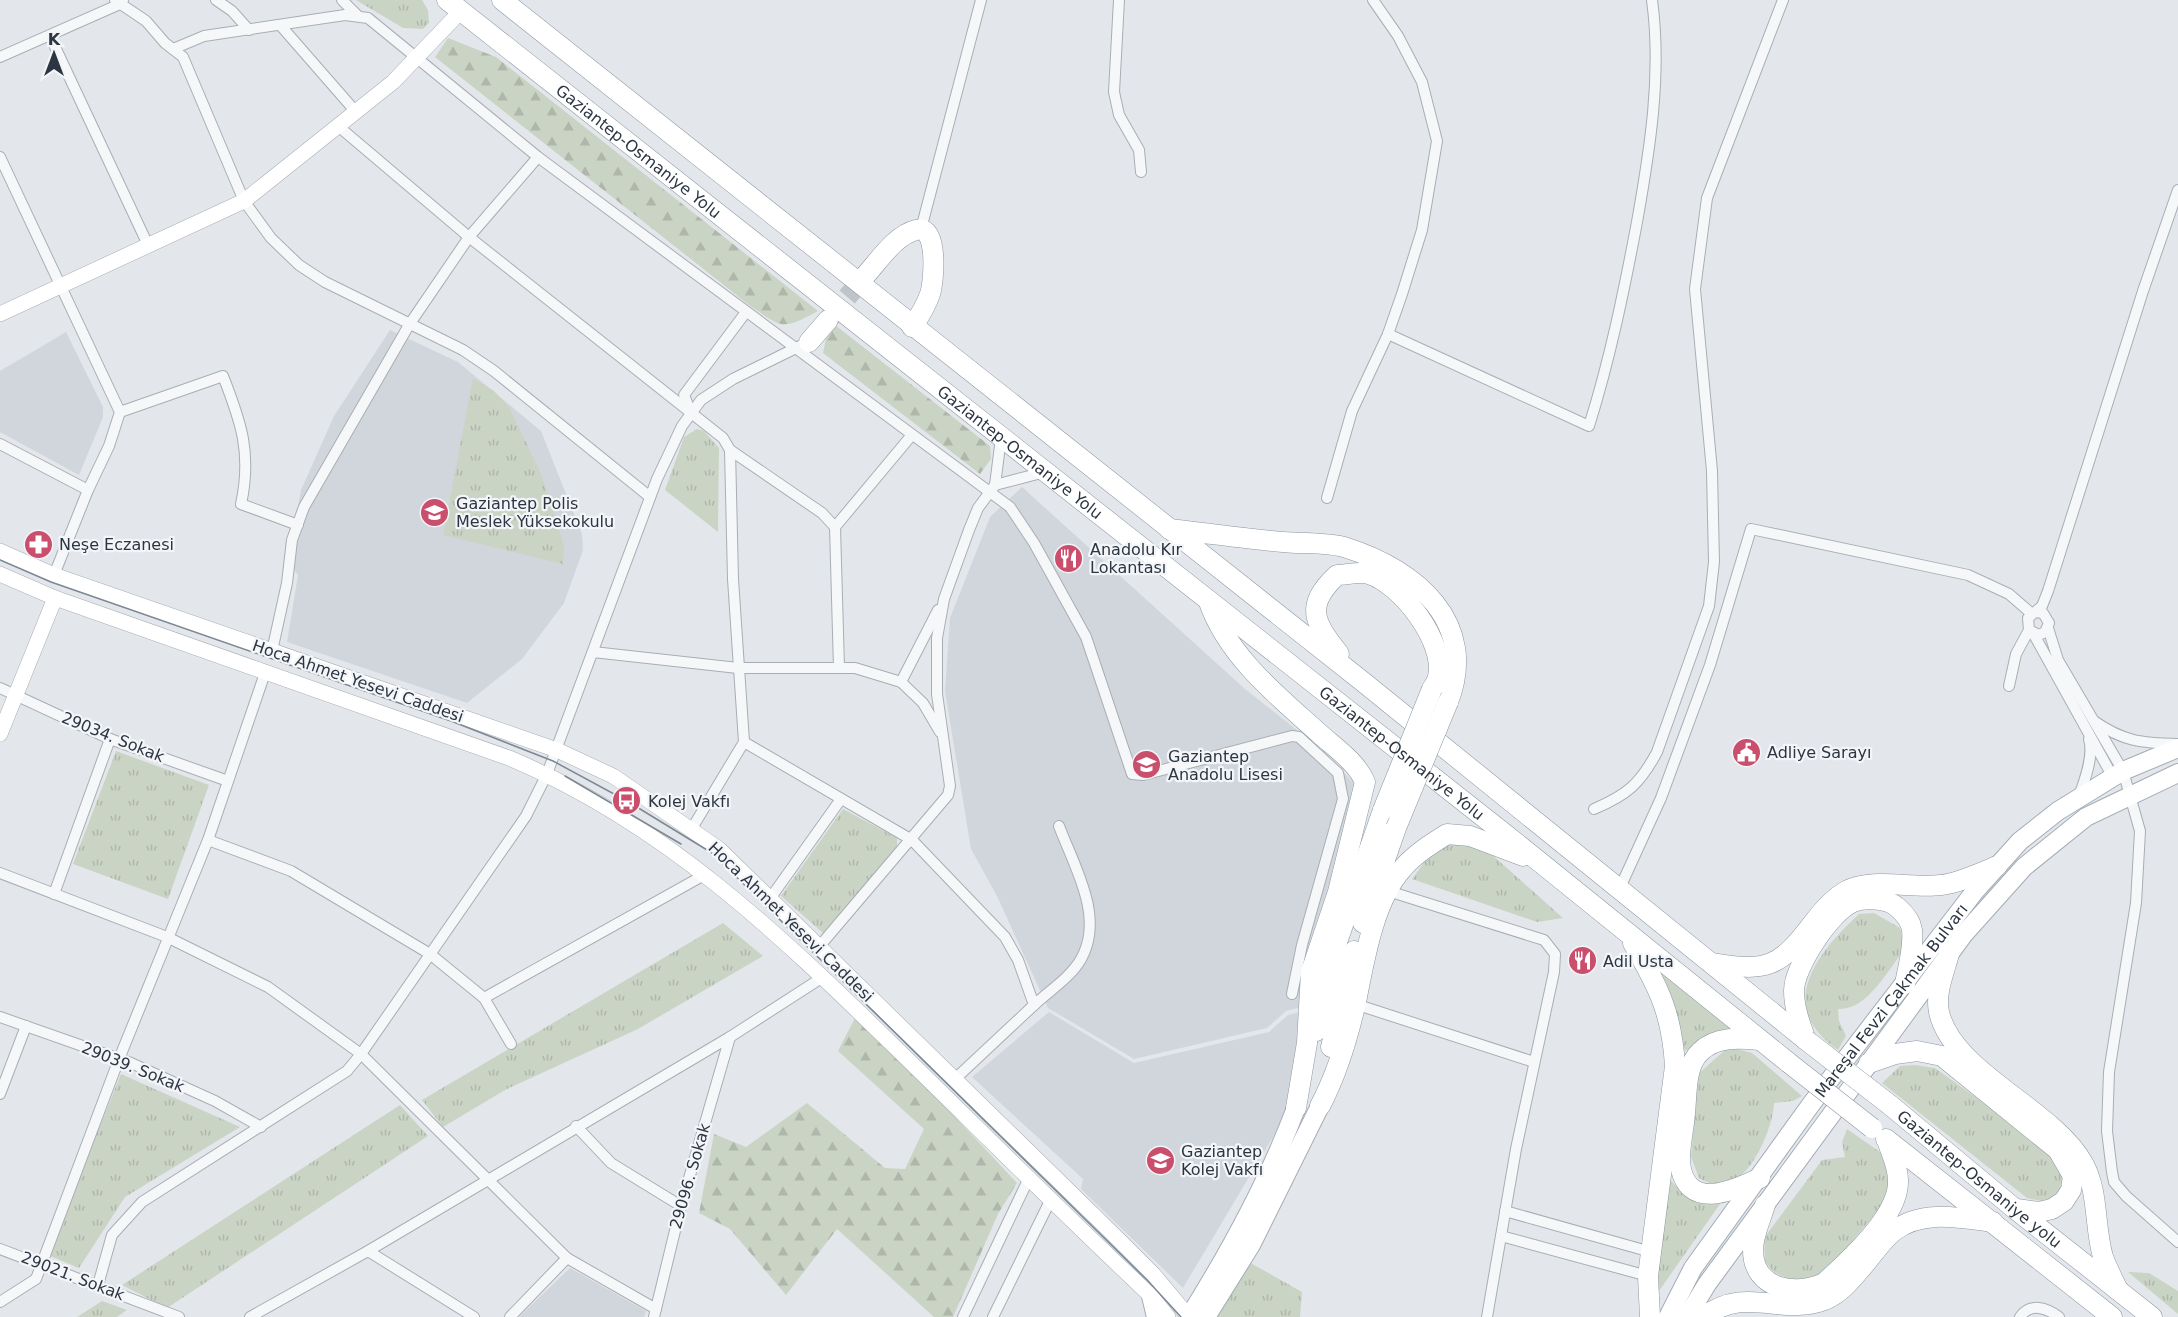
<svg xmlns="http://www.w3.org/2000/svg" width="2178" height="1317" font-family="'DejaVu Sans',sans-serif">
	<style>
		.built { fill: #d1d6dc }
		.grass { fill: url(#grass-tufts) }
		.forest { fill: url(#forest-firs) }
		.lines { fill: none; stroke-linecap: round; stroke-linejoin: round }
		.highway-tunnel { stroke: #bec4c9; stroke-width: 20; stroke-dasharray: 20 10; stroke-linecap: butt }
		.street-casing { stroke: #a8aeb5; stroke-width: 12 }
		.secondary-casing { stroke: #a8aeb5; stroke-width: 16 }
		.primary-casing { stroke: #a3acb6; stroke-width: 20 }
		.highway-casing { stroke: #8b96a1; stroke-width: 21 }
		.street { stroke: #f6f7f9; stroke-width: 10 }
		.secondary { stroke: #fff; stroke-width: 15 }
		.primary { stroke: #fff; stroke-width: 18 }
		.highway { stroke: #fff; stroke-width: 20 }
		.tram { stroke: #7d8894; stroke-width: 1.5 }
		.highway-bridge-casing { stroke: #8b96a1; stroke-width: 21; stroke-linecap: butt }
		.highway-bridge { stroke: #fff; stroke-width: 20 }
		.labels { text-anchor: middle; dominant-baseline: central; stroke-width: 4.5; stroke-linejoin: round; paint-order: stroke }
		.street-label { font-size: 16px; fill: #2c3642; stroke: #f3f5f8 }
		.poi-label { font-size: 16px; fill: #2c3642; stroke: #f3f5f8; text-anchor: start }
	</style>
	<defs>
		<pattern id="grass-tufts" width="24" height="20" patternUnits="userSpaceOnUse" patternTransform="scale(1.5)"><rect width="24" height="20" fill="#cad4c5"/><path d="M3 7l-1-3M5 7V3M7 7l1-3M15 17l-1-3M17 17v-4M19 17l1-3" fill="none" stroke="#aeb7aa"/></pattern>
		<pattern id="forest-firs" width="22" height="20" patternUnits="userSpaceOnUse" patternTransform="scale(1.5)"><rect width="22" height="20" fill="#cad4c5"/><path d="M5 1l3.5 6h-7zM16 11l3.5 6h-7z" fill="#aeb7aa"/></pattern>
	</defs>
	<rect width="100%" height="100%" fill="#e3e7eb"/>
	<g class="built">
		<polygon points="390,330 458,362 541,431 582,534 583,550 564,603 522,659 467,703 287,642 298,575 288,562 301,490 334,416"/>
		<polygon points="66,332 103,407 103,417 79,475 0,432 0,371"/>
		<polygon points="1022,487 1245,689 1316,745 1356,785 1305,1006 1286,1011 1267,1028 1134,1059 1048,1008 997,896 971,849 945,691 950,618 990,517"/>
		<polygon points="1304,1011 1289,1110 1183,1288 1081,1189 1083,1179 972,1077 1049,1012 1134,1063 1269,1032 1288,1015"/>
		<polygon points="570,1268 646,1311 644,1317 519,1317"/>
	</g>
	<g class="grass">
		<polygon points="356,0 422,0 428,10 429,23 423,29 403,28"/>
		<polygon points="473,378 494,391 509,407 542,476 564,546 563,564 443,535"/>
		<polygon points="697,429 704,431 719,448 718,532 665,490 684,437"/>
		<polygon points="116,751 209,785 168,899 73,864"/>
		<polygon points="843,809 897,838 897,848 823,933 781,896"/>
		<polygon points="1449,842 1470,843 1490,853 1563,918 1537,922 1412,879 1435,848"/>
		<path d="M 1874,913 L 1900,928 L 1905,948 C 1889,969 1867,1011 1838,1009 L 1839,1021 L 1846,1036 L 1838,1050 C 1774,1006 1817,953 1859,914 Z"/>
		<polygon points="723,923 763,956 638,1029 505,1090 443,1127 422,1100"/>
		<path d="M 1661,972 L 1734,1029 C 1708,1032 1705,1039 1685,1051 Z"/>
		<path d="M 1737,1049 L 1752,1053 L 1802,1096 L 1793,1101 L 1774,1103 C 1773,1129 1750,1183 1721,1186 C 1714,1186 1705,1181 1699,1178 L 1691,1157 L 1698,1074 L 1725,1050 Z"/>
		<path d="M 1915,1065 L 1935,1068 L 2055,1154 C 2064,1171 2067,1180 2055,1197 L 2041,1201 L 2027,1198 L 1882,1083 L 1900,1066 Z"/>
		<polygon points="121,1074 240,1127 125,1197 79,1268 48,1255"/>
		<polygon points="400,1105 428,1136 167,1308 122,1285"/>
		<polygon points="1847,1129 1880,1152 1887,1171 1889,1191 1880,1208 1829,1269 1808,1280 1790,1280 1774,1272 1765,1262 1764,1238 1822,1160 1845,1157 1842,1142"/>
		<path d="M 1667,1176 C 1682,1195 1696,1203 1720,1204 L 1654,1298 Z"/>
		<polygon points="1247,1261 1302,1292 1300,1317 1218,1317 1219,1301"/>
		<polygon points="2128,1272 2149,1273 2178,1291 2178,1314"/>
		<polygon points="102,1301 127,1310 117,1317 77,1317"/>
	</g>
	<g class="forest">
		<path d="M 448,38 L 496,57 L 818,311 C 781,331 783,328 749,305 L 435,57 Z"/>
		<polygon points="835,325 990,446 991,459 980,474 823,353 826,339"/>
		<polygon points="855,1018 927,1087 1017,1183 998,1214 953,1317 934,1317 837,1229 786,1295 730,1229 699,1213 714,1134 746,1147 807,1103 885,1168 905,1169 924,1129 838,1051"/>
	</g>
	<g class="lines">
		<polyline class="highway-tunnel" points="828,320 864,277"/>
		<defs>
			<g id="street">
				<polyline points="115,0 146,21 165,43 183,57 244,201 271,238 299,265 325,282 463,350 494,371 650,497"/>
				<polyline points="216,0 232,11 249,30"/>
				<polyline points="342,0 357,15"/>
				<polyline points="1119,0 1114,92 1119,115 1139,150 1141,172"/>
				<polyline points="281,26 356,112"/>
				<polyline points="50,36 148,245"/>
				<polyline points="173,49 204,36 345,15 368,18 538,157 1010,507 1034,543 1086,637 1132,774 1143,775 1292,736 1299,737 1338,773 1343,799 1302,945 1292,994"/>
				<polyline points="0,57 120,4 123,0"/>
				<polyline points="338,126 469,237 723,438 730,450 733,579 744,742 691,830"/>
				<polyline points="0,157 120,412 109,446 88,490 54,575"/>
				<polyline points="921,229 981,0"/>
				<path d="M 1388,334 L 1589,426 C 1610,359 1624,291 1637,222 C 1650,149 1662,74 1652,0"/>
				<path d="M 120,412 L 223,376 C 241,422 252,453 241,504 L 298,525"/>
				<polyline points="691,413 684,395 746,312"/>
				<polyline points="0,444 88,490"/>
				<polyline points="730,450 822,513 835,527 839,668"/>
				<polyline points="995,485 1045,472"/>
				<polyline points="1327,498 1352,411 1388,334 1402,294 1422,230 1437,141 1422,82 1398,36 1373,0"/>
				<polyline points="835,527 911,436"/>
				<polyline points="2036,612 2043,613 2049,623 2045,632 2039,635 2029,630 2028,618 2042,606 2048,591 2143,291 2178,190"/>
				<polyline points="2048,628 2058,660 2123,771 2140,831 2136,903 2109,1072 2107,1131 2112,1172 2114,1182 2126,1196 2178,1242"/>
				<polyline points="2033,633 2114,779"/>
				<polyline points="272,651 287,583 292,540 304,507 409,325 469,237 538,157"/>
				<polyline points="593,652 738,668 855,668 901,682 923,703 940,732"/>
				<polyline points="901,682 938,610"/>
				<polyline points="2009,686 2016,654 2029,630"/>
				<polyline points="0,688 110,739 228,781"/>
				<path d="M 2094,721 C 2124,742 2142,743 2178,744"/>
				<polyline points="744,742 912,840 1005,937 1018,960 1034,1005 955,1079"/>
				<path d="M 2079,796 C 2085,780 2094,755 2089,739"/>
				<path d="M 1594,809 C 1627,795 1640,784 1657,752 L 1709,606 L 1714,562 L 1712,471 L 1695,289 L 1707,198 L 1783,0"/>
				<polyline points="208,840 291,871 430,954 484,998 511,1044"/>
				<polyline points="0,873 167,937 268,987 361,1054 567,1258 656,1309"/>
				<polyline points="1619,890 1661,798 1710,665 1751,529 1968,575 2009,594 2032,614"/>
				<polyline points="1388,891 1544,940 1555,954 1554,972 1516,1149 1487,1317"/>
				<polyline points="54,894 110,739"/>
				<polyline points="769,900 841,799"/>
				<polyline points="818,948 948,795 950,786 937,694 937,638 944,599 969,530 978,508 995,485 1001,438"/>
				<polyline points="484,998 706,874"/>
				<polyline points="1355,1004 1534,1062"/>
				<path d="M 1034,1005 C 1049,991 1071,977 1081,959 C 1105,917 1074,866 1059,826"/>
				<polyline points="0,1017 131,1063 215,1101 261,1127"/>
				<polyline points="0,1094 26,1026"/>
				<polyline points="576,1126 611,1163 681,1206"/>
				<polyline points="1505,1211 1651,1252"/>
				<polyline points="1501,1236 1648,1276"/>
				<polyline points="0,1249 179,1317"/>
				<polyline points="368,1251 474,1317"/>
				<polyline points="98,1285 112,1235 142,1202 347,1071 361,1054 526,816 547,774 657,479 682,426 701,400 733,379 800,346"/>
				<polyline points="0,1302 36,1279 119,1059 208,840 265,673"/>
				<polyline points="250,1317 368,1251 730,1037 823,977"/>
				<polyline points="510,1317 567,1258"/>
				<polyline points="654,1317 681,1206 730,1037"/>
				<polyline points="963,1317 1028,1180"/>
				<polyline points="993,1317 1050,1201"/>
				<path d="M 2020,1317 C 2030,1302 2047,1308 2059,1317"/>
			</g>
			<g id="secondary">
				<polyline points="0,314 244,201 393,82 461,11"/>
				<polyline points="0,551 54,575 557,750 613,776 719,849 1114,1235 1154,1275 1189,1317"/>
				<path d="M 0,574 L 55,598 L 509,758 C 664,823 779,934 898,1050 C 982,1132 1065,1215 1151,1296 L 1168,1317"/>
				<polyline points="0,734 55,598"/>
			</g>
			<g id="primary">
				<polyline points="1151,1296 1156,1317"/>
				<path d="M 1189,1317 C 1231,1250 1268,1182 1296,1108"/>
				<polyline points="1206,1317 1251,1245 1320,1106"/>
				<path id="s1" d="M 1668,1317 L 1693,1268 L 1812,1103 L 1975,891 L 2020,841 L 2058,811 L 2123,771 L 2178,748"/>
				<polyline points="1687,1317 1707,1284 1964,934 2024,867 2086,817 2178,773"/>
			</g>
			<g id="highway">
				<path id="s2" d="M 447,0 L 1505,834 L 1789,1063"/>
				<polyline points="502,0 1362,681 1806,1040"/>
				<path d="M 864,277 C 878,262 895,235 916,230 C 939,223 934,282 930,294 C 926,306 919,317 912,327"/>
				<polyline points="809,342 828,320"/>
				<path d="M 1169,529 C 1207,533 1245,539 1283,542 C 1303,544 1328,542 1347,548 C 1416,570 1479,623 1448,702"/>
				<path d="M 1209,602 C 1228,657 1279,697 1321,735 C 1337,749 1357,763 1365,782 L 1338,892 L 1311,972 L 1307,1043 L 1296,1108"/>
				<path d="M 1339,654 C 1314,622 1304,606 1337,575 C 1346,575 1360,571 1369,574 C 1401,584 1446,642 1438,677 C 1437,681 1434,686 1432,689"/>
				<polyline points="1363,923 1396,828"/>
				<path d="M 1633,943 C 1659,988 1672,1014 1675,1066 L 1648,1276 L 1650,1317"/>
				<path d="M 1949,954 C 1944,973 1935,993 1939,1012 C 1952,1072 2053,1109 2083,1163 C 2099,1191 2094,1226 2103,1257 C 2107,1268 2113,1279 2118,1290"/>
				<path d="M 1712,963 C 1767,972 1779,968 1813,923 C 1822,911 1832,899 1846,891 C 1873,877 1911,889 1941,885 C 1959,883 1980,873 1997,866"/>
				<polyline points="1316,1031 1337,942 1383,810"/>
				<path d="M 1760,1040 C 1740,1038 1716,1036 1700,1052 C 1685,1066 1687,1095 1685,1113 C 1684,1129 1679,1148 1680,1163 C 1686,1212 1733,1191 1760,1178"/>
				<path d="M 1806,1040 C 1800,1024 1794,1008 1794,991 C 1794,967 1831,911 1853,902 C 1866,897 1888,899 1897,907 C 1904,913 1911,921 1912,930 C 1914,948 1908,967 1905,984"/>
				<polyline points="1331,1047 1354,951"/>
				<polyline points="1869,1063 1895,1054 1917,1051 1942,1056 2058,1150 2073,1176 2071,1190 2064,1201 2052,1209 2039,1212 2016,1209"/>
				<path id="s3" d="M 1890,1105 L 2015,1209 L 2152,1317"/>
				<path d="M 1320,1106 C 1337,1074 1348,1037 1356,1002 C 1364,961 1374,899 1403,868 C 1415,854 1431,844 1447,834 L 1470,836 L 1523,856"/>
				<polyline points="1886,1139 2112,1317"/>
				<path d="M 1765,1205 C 1761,1219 1753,1235 1753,1250 C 1753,1290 1796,1296 1824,1283 C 1849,1261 1900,1215 1898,1180 C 1898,1166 1891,1153 1887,1140"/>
				<path d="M 1703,1317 C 1746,1286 1777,1314 1819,1302 C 1836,1297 1847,1285 1858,1272 C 1870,1259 1881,1241 1894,1231 C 1922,1209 1961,1218 1993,1222"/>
			</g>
		</defs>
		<use href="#street" class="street-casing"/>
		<use href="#secondary" class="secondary-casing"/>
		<use href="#primary" class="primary-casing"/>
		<use href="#highway" class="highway-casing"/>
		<use href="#street" class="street"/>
		<use href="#secondary" class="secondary"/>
		<use href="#primary" class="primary"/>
		<use href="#highway" class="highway"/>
		<g class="tram">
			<polyline points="0,560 51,582 451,721 553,761 627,801 712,853 1147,1280 1181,1317"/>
			<polyline points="565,776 681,844"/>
		</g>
		<defs>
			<g id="highway-bridge">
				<polyline points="1383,810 1432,689"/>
				<polyline points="1396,828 1448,702"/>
				<polyline points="1806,1040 1890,1105"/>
				<polyline points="1789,1063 1872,1128"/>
			</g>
		</defs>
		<use href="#highway-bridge" class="highway-bridge-casing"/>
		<use href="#highway-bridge" class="highway-bridge"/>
	</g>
	<defs>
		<symbol id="university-disc" viewBox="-11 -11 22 22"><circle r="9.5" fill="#c94f6d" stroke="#f3f5f8"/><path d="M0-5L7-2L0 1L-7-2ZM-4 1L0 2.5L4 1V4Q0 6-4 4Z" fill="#fff"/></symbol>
		<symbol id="pharmacy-disc" viewBox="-11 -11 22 22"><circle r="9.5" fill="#c94f6d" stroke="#f3f5f8"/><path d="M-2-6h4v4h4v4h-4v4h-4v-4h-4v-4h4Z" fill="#fff"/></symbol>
		<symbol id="restaurant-disc" viewBox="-11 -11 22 22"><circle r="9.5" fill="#c94f6d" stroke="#f3f5f8"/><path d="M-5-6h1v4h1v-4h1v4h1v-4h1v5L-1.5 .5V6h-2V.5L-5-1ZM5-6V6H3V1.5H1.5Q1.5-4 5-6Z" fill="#fff"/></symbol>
		<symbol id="civic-disc" viewBox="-11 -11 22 22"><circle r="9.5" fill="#c94f6d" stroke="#f3f5f8"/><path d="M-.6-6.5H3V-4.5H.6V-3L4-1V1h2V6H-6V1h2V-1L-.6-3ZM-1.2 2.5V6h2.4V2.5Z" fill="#fff"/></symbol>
		<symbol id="school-disc" viewBox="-11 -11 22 22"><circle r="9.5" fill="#c94f6d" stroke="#f3f5f8"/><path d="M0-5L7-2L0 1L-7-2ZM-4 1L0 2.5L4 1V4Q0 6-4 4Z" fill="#fff"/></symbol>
		<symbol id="bus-disc" viewBox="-11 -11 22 22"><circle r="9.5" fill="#c94f6d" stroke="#f3f5f8"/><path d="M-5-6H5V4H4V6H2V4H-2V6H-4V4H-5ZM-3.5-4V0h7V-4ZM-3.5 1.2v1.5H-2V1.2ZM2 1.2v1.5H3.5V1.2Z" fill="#fff"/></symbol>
	</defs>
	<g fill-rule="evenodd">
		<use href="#university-disc" x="418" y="496" width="33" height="33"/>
		<use href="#pharmacy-disc" x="22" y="528" width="33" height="33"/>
		<use href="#restaurant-disc" x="1052" y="542" width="33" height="33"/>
		<use href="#civic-disc" x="1730" y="736" width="33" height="33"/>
		<use href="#school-disc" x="1130" y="748" width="33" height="33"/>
		<use href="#bus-disc" x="610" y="784" width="33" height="33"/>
		<use href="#restaurant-disc" x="1566" y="944" width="33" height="33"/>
		<use href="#school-disc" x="1144" y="1144" width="33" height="33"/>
	</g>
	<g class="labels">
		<g class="street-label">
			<text stroke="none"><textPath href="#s2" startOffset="244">Gaziantep-Osmaniye Yolu</textPath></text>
			<text stroke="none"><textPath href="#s2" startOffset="730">Gaziantep-Osmaniye Yolu</textPath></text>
			<text transform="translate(358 681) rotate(19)">Hoca Ahmet Yesevi Caddesi</text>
			<text transform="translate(113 737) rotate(22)">29034. Sokak</text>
			<text stroke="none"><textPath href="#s2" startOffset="1216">Gaziantep-Osmaniye Yolu</textPath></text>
			<text transform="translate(791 922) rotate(44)">Hoca Ahmet Yesevi Caddesi</text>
			<text stroke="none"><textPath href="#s1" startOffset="388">Mareşal Fevzi Çakmak Bulvarı</textPath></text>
			<text transform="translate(133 1067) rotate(22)">29039. Sokak</text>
			<text transform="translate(690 1176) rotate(-74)">29096. Sokak</text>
			<text stroke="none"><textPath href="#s3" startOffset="116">Gaziantep-Osmaniye yolu</textPath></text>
			<text transform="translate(73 1276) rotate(21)">29021. Sokak</text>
		</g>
		<g class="poi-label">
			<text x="456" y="503">Gaziantep Polis<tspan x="456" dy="18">Meslek Yüksekokulu</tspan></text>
			<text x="59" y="544">Neşe Eczanesi</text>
			<text x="1090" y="549">Anadolu Kır<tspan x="1090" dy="18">Lokantası</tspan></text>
			<text x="1767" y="752">Adliye Sarayı</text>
			<text x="1168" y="756">Gaziantep<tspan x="1168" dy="18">Anadolu Lisesi</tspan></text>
			<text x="648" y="801">Kolej Vakfı</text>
			<text x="1603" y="961">Adil Usta</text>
			<text x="1181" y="1151">Gaziantep<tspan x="1181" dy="18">Kolej Vakfı</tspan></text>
		</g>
	</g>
	<g transform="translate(54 54)" stroke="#f3f5f8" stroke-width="4.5" paint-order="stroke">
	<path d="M0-4.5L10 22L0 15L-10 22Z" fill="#2c3642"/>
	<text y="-9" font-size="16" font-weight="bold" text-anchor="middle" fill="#2c3642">K</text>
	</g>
</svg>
